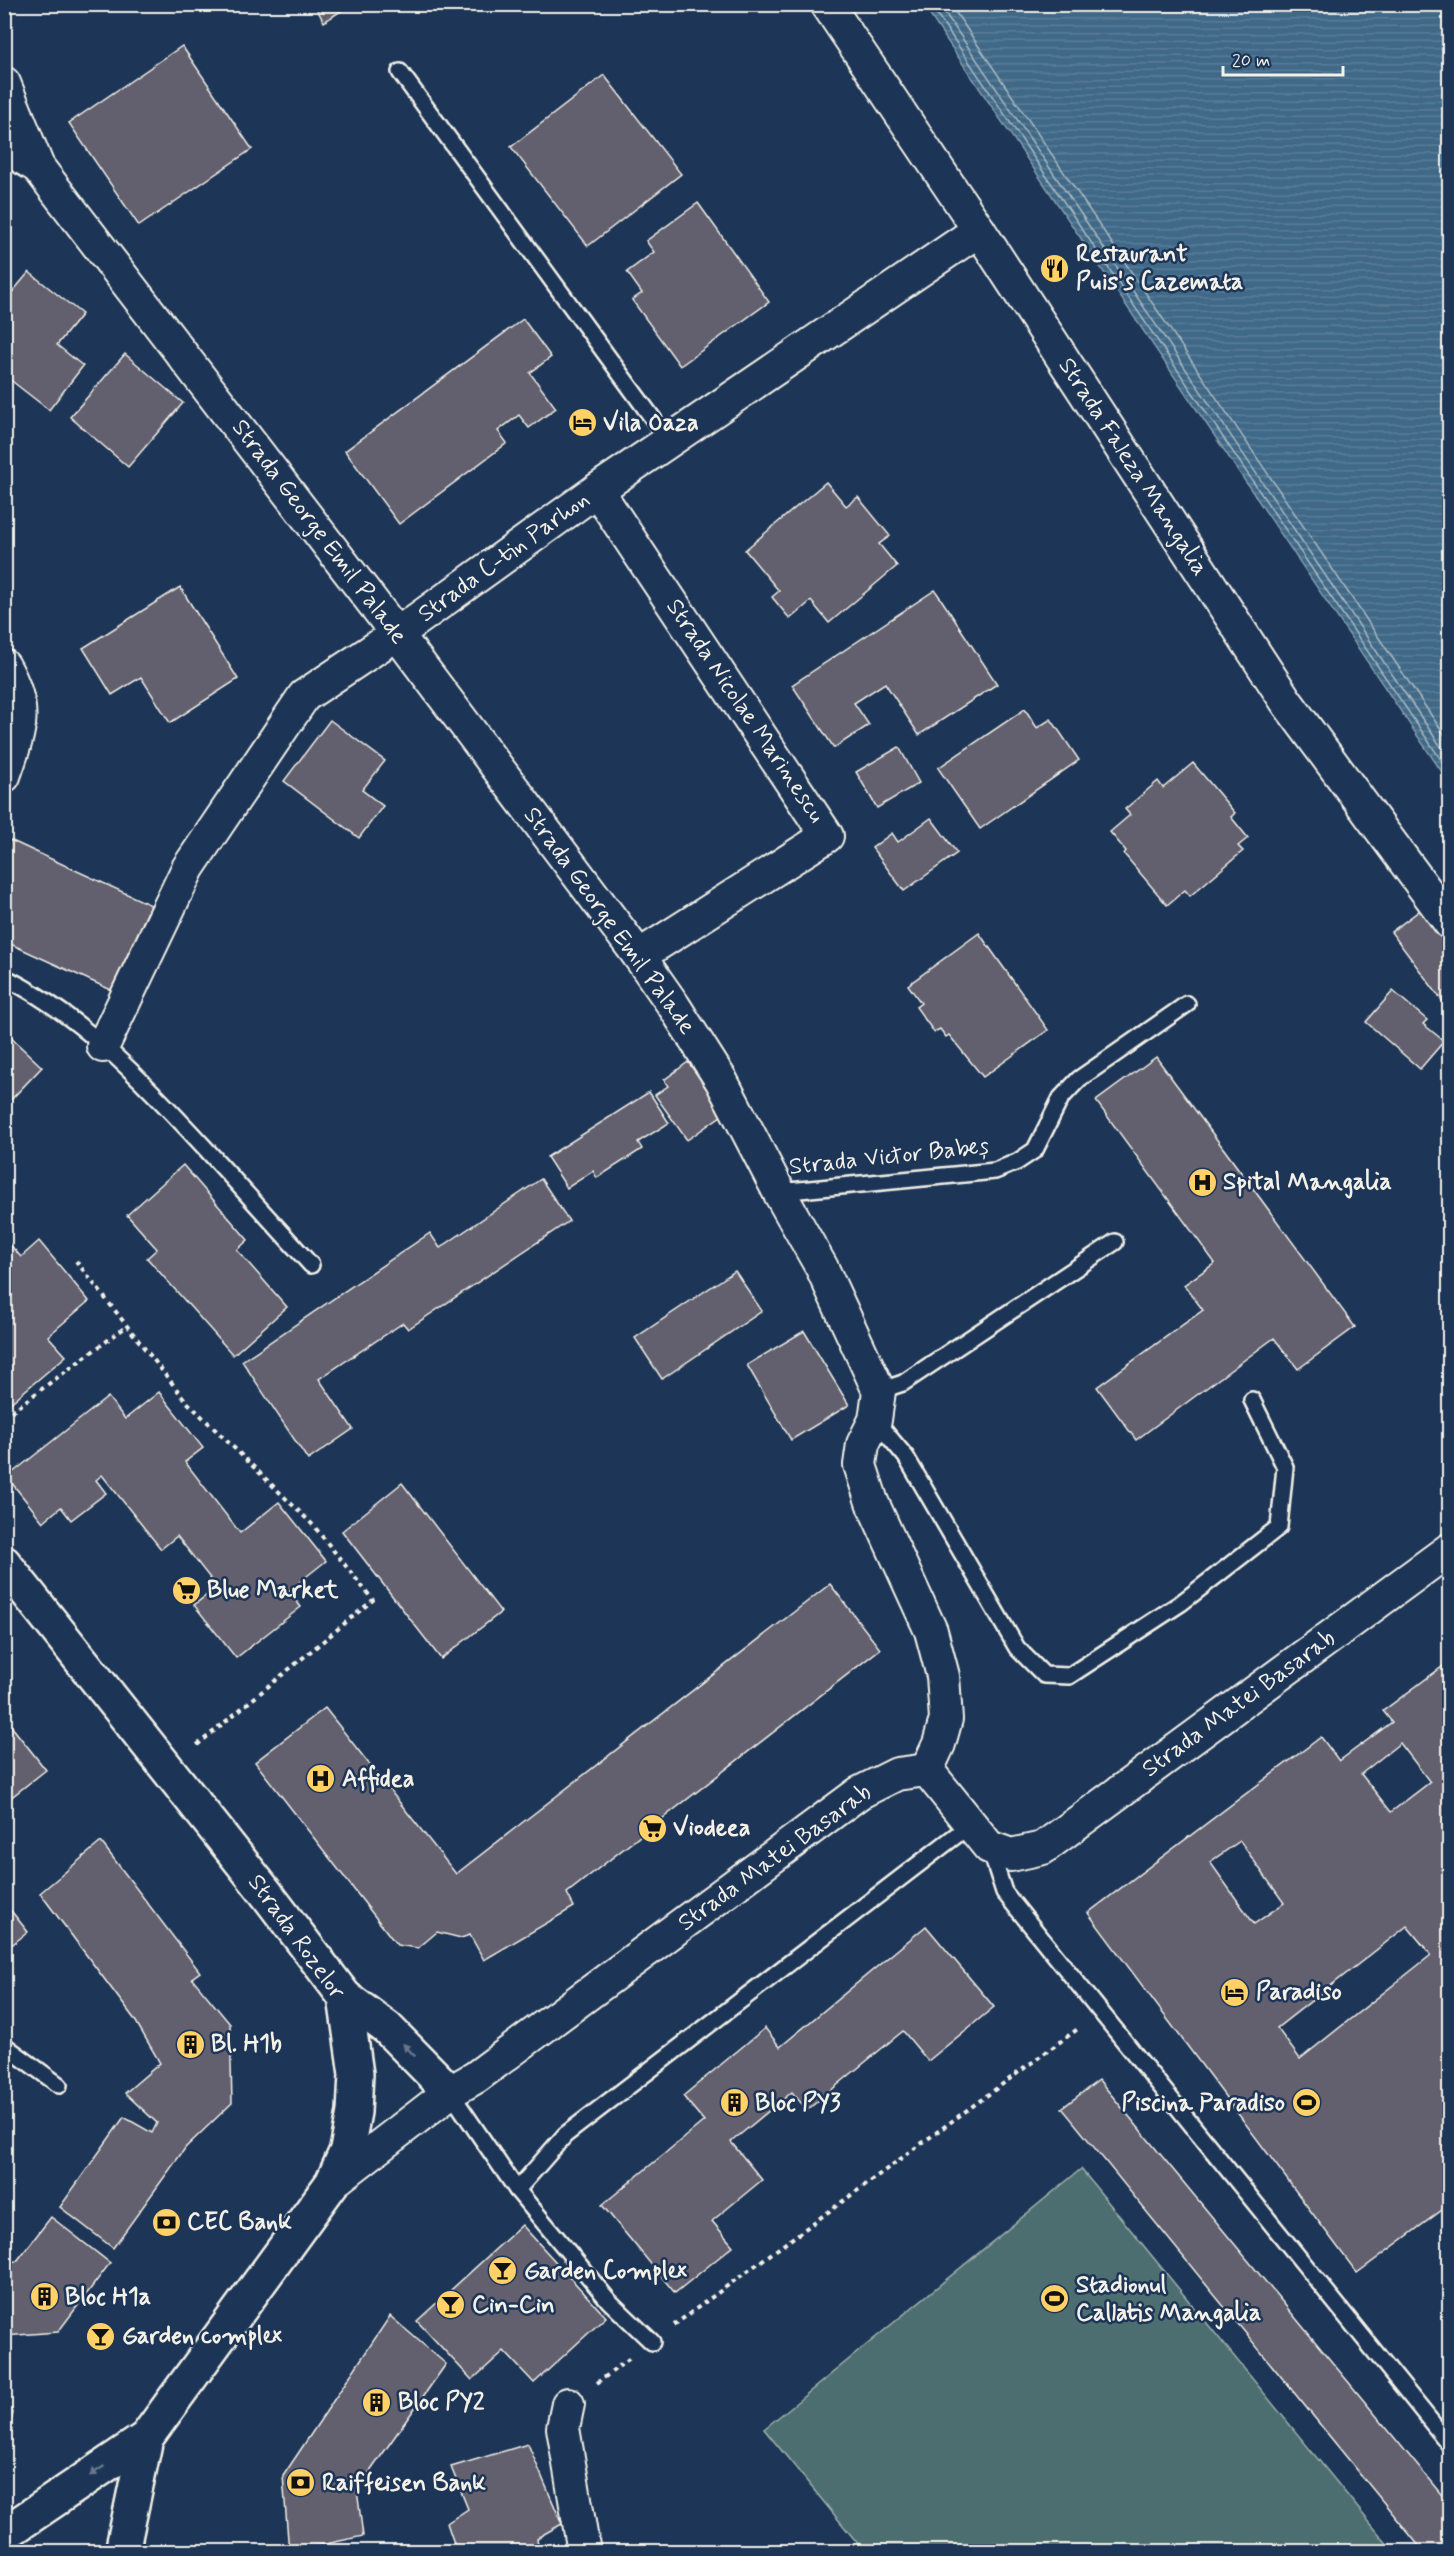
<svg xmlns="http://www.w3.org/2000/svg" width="1454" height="2556" font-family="Mynerve,sans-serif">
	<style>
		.park { fill: #4d6e6f; stroke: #a0b0ac; stroke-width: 1.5 }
		.water { fill: url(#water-rules); stroke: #879fae; stroke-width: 1.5 }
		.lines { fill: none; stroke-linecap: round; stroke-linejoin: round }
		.shore { stroke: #acbac1; stroke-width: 1.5 }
		.building { fill: #625f6e; stroke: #f4f1e8; stroke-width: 1.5; fill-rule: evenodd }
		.lane-casing { stroke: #f4f1e8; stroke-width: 20 }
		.street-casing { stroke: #f4f1e8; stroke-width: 36 }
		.secondary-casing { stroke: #f4f1e8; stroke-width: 38 }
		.path { stroke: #f4f1e8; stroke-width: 4; stroke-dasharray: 4.5 4.5; stroke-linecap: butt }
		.lane { stroke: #1d3557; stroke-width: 15 }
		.street { stroke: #1d3557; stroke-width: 32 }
		.secondary { stroke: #1d3557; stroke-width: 33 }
		.oneway { fill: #68778a }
		.labels { text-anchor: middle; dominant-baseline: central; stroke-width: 5; stroke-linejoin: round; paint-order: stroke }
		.poi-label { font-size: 24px; font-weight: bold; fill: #f4f1e8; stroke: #1d3557; text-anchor: start }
		.street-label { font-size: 24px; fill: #f4f1e8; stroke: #1d3557 }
	</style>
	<defs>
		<pattern id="water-rules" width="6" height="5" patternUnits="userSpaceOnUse" patternTransform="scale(1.5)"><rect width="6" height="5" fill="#3f6887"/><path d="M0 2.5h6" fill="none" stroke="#5b7e98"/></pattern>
	</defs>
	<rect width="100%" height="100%" fill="#1d3557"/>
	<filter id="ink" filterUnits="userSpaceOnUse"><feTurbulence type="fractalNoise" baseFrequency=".0167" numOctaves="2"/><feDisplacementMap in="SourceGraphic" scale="12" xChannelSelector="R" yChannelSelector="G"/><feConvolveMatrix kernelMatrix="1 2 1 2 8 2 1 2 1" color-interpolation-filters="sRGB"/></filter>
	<g filter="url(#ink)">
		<polygon class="park" points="1081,2169 1393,2551 864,2551 764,2429"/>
		<polygon class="water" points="923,5 1449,5 1449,783 1446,778"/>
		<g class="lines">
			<g class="shore">
				<polyline points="930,4 1450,773"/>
				<polyline points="939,4 1450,760"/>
				<polyline points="950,4 1450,743"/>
			</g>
		</g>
		<g class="building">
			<polygon points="314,4 352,4 324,22"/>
			<polygon points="182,46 252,149 139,226 69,123"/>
			<polygon points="604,75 681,174 588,246 511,147"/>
			<polygon points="698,203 769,302 680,366 632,300 642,293 627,272 654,252 646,241"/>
			<polygon points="29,272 82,314 57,345 83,366 49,410 4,375 4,302"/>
			<polygon points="523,319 551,357 530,373 556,408 529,428 519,415 498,431 507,443 399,524 345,451"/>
			<polygon points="125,354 183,403 128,467 70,417"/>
			<polygon points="826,482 846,506 858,497 890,536 879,544 897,566 829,623 811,601 790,619 772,597 779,591 745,550"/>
			<polygon points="180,587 238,679 170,723 141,677 112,695 83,648"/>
			<polygon points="935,590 997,684 919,735 885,683 854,703 869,725 834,748 792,685"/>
			<polygon points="1025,709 1037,728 1051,719 1079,760 980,829 938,768"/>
			<polygon points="330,720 385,761 362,790 383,806 359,838 284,781"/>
			<polygon points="899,747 919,783 877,808 856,772"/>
			<polygon points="1193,763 1235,813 1231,817 1248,838 1238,846 1243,851 1190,896 1185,890 1167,905 1124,854 1126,851 1110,832 1130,815 1125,809 1158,781 1163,788"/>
			<polygon points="931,818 957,853 904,891 872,848 892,833 898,842"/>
			<polygon points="10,840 151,905 111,990 4,941 4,853"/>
			<polygon points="1427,905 1450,935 1450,1011 1391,932"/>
			<polygon points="979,933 1048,1030 983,1077 949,1035 946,1037 940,1029 934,1032 916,1007 921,1003 908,985"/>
			<polygon points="1393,991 1427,1020 1423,1024 1444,1041 1420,1069 1366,1022"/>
			<polygon points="4,1031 42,1067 4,1107"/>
			<polygon points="1156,1057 1355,1327 1298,1369 1274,1338 1136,1440 1097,1387 1203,1310 1184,1285 1215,1263 1096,1101"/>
			<polygon points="688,1062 725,1113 687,1140 655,1095 668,1086 664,1080"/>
			<polygon points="649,1092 669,1123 638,1142 642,1149 597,1178 593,1171 567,1188 547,1157"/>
			<polygon points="183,1165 248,1240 237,1250 287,1307 233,1355 147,1258 157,1249 127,1215"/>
			<polygon points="541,1179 569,1221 408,1329 403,1323 319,1379 353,1429 308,1460 242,1361 430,1233 440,1248"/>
			<polygon points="4,1238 21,1257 39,1241 89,1301 48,1336 66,1356 8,1405 4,1401"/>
			<polygon points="735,1271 762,1311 662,1379 635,1338"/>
			<polygon points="804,1331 849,1405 791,1440 747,1365"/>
			<polygon points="159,1392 203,1448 185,1462 240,1533 279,1502 326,1561 288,1591 301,1607 236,1658 194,1605 217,1587 177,1536 161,1549 102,1475 96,1480 106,1493 71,1520 61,1507 43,1522 7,1477 108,1397 125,1419"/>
			<polygon points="402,1483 501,1612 441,1659 342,1531"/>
			<polygon points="830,1584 880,1649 567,1893 574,1907 484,1960 470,1935 461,1938 437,1932 418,1948 397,1945 255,1762 325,1708 456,1874"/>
			<path d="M 1450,1661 L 1450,2204 L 1357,2273 L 1088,1913 L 1321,1737 L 1339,1761 L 1392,1722 L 1383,1711 ZM 1400,1743 L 1430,1782 L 1391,1812 L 1361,1774 ZM 1240,1841 L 1284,1903 L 1254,1924 L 1210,1862 ZM 1407,1926 L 1431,1955 L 1300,2059 L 1277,2028 Z"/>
			<polygon points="4,1717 46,1770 4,1803"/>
			<polygon points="101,1842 200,1972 192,1978 230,2024 232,2103 186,2147 113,2248 60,2207 124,2117 152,2133 157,2123 125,2093 160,2063 135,2020 40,1893"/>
			<polygon points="4,1902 28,1932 4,1951"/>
			<polygon points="926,1926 994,2007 928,2061 903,2031 807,2110 792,2092 731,2142 762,2180 712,2221 733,2246 675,2293 602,2205 704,2121 683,2096 765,2028 780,2047"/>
			<polygon points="1099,2080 1450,2505 1450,2552 1424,2552 1062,2108"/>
			<polygon points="51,2217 110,2263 58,2332 4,2336 4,2262 17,2261"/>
			<polygon points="522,2225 606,2317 534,2383 504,2351 472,2380 417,2321"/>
			<polygon points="390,2316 446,2364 357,2490 363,2536 289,2552 283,2476"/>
			<polygon points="4,2393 13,2413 9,2429 4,2436"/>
			<polygon points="528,2444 562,2524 537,2538 539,2552 457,2552 447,2523 468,2509 451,2467"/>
		</g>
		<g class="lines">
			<defs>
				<g id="lane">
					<polyline points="400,72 670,442"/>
					<path d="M 4,977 C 83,1016 147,1085 206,1149 C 241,1188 276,1226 311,1265"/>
					<polyline points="779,1192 995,1171 1017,1162 1035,1150 1061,1098 1079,1079 1187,1004"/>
					<polyline points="879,1391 903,1383 1115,1242"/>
					<polyline points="875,1420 906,1457 1017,1648 1044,1675 1069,1676 1181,1603 1279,1527 1285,1467 1252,1400"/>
					<polyline points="990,1849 1004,1892 1450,2445"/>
					<polyline points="4,2045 59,2085"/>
					<polyline points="450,2092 517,2190 609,2301 652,2342"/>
					<polyline points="517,2190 565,2135 971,1824"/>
				</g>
				<g id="street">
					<polyline points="827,4 979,230 1286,701 1450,923"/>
					<polyline points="4,83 38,167"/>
					<polyline points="4,147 38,167 397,634 639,956 674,1006 721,1080 779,1192 822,1268 879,1391 875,1420 863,1444 860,1465 872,1502 931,1631 943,1676 946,1719 939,1744 927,1770"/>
					<polyline points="597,490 827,836 639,956"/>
					<path d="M 4,666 C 29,711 20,730 4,776"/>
					<polyline points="103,1046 188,868 304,696 397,634 597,490 979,230"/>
					<polyline points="332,2183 450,2092 476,2077 859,1793 897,1774 927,1770 989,1847 1011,1855 1043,1848 1450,1549"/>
					<polyline points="568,2404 563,2428 584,2552"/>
				</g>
				<g id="secondary">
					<polyline points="4,1563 266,1893 345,1997 356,2074 354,2112 347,2150 332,2183 146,2438 4,2534"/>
					<polyline points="345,1997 387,2028 450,2092"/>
					<polyline points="122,2552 146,2438"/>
				</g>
			</defs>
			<use href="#lane" class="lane-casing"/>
			<use href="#street" class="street-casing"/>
			<use href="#secondary" class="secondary-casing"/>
			<g class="path">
				<polyline points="76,1261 186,1401 313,1525 373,1600 196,1746"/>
				<polyline points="4,1417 127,1326"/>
				<polyline points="674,2325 1079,2028"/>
				<polyline points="597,2383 630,2358"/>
			</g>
			<use href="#lane" class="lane"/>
			<use href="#street" class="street"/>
			<use href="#secondary" class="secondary"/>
		</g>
		<defs><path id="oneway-solid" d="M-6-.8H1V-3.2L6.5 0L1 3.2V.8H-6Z" transform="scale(1.5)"/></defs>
		<g class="oneway">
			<use href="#oneway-solid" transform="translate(409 2050) rotate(-134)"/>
			<use href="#oneway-solid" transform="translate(97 2471) rotate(146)"/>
		</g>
	</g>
	<defs>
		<symbol id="restaurant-disc" viewBox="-11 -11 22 22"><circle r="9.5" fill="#ffd166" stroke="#1d3557"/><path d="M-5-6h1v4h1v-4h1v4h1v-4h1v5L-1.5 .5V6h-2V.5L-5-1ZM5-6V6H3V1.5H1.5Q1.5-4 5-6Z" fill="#111"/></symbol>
		<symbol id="hotel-disc" viewBox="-11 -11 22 22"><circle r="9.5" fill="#ffd166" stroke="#1d3557"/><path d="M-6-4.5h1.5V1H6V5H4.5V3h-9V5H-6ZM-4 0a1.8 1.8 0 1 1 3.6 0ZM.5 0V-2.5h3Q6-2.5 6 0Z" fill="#111"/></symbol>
		<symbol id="hospital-disc" viewBox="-11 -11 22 22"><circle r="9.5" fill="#ffd166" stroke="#1d3557"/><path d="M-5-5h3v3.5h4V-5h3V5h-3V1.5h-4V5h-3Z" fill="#111"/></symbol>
		<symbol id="supermarket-disc" viewBox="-11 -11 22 22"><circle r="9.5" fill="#ffd166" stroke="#1d3557"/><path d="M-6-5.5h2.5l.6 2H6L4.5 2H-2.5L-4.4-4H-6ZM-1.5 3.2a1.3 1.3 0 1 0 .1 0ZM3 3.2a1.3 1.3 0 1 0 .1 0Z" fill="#111"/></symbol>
		<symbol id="building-disc" viewBox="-11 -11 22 22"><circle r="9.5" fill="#ffd166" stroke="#1d3557"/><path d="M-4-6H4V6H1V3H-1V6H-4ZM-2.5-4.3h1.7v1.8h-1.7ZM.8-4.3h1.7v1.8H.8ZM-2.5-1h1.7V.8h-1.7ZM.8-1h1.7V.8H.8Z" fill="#111"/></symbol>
		<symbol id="stadium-disc" viewBox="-11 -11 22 22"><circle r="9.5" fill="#ffd166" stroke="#1d3557"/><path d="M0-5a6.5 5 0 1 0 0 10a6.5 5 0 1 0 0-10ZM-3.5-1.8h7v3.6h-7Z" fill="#111"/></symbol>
		<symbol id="bank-disc" viewBox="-11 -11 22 22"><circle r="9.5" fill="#ffd166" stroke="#1d3557"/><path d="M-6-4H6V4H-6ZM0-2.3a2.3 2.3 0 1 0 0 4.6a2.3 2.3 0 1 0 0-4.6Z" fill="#111"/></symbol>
		<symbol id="bar-disc" viewBox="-11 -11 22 22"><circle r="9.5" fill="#ffd166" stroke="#1d3557"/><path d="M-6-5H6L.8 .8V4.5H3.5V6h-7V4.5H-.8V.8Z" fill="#111"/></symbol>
	</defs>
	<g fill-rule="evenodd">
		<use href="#restaurant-disc" x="1038" y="252" width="33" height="33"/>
		<use href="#hotel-disc" x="566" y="406" width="33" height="33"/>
		<use href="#hospital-disc" x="1186" y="1166" width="33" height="33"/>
		<use href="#supermarket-disc" x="170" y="1574" width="33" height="33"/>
		<use href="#hospital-disc" x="304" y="1762" width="33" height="33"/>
		<use href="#supermarket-disc" x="636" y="1812" width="33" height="33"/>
		<use href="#hotel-disc" x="1218" y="1976" width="33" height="33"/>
		<use href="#building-disc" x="174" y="2028" width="33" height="33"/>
		<use href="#building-disc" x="718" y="2086" width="33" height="33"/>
		<use href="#stadium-disc" x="1290" y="2086" width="33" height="33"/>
		<use href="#bank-disc" x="150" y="2206" width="33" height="33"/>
		<use href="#bar-disc" x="486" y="2254" width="33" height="33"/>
		<use href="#building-disc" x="28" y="2280" width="33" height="33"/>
		<use href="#stadium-disc" x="1038" y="2282" width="33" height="33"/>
		<use href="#bar-disc" x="434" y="2288" width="33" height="33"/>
		<use href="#bar-disc" x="84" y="2320" width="33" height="33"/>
		<use href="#building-disc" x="360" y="2386" width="33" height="33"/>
		<use href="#bank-disc" x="284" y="2466" width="33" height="33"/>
	</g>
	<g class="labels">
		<g class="poi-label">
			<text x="1076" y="254">Restaurant<tspan x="1076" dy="28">Puis's Cazemata</tspan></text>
			<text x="603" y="423">Vila Oaza</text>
			<text x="1223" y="1182">Spital Mangalia</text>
			<text x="207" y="1590">Blue Market</text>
			<text x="342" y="1779">Affidea</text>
			<text x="673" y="1828">Viodeea</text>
			<text x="1256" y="1992">Paradiso</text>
			<text x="211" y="2044">Bl. H1b</text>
			<text x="755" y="2103">Bloc PY3</text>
			<text x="1285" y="2103" text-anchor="end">Piscina Paradiso</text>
			<text x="187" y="2222">CEC Bank</text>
			<text x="524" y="2271">Garden Complex</text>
			<text x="1076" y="2285">Stadionul<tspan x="1076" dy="28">Callatis Mangalia</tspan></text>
			<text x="65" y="2297">Bloc H1a</text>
			<text x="472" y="2305">Cin-Cin</text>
			<text x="122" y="2336">Garden complex</text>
			<text x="398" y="2402">Bloc PY2</text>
			<text x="322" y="2483">Raiffeisen Bank</text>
		</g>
		<g class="street-label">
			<text transform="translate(1133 467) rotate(57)">Strada Faleza Mangalia</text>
			<text transform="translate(319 532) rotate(53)">Strada George Emil Palade</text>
			<text transform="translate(504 557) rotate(-36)">Strada C-tin Parhon</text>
			<text transform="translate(745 711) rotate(56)">Strada Nicolae Marinescu</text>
			<text transform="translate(609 921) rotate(54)">Strada George Emil Palade</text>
			<text transform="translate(889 1157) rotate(-6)">Strada Victor Babeș</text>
			<text transform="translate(1239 1704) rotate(-36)">Strada Matei Basarab</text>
			<text transform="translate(775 1858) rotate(-36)">Strada Matei Basarab</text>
			<text transform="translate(296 1937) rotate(54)">Strada Rozelor</text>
		</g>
	</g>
	<rect width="1454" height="2556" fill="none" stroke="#1d3557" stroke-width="24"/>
	<rect x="12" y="12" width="1430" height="2532" fill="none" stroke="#f4f1e8" stroke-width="2" filter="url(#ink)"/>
	<path d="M1223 66v9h120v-9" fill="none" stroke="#f4f1e8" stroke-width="3"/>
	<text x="1232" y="66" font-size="18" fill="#f4f1e8" stroke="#1d3557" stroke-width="4.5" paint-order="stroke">20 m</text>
</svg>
